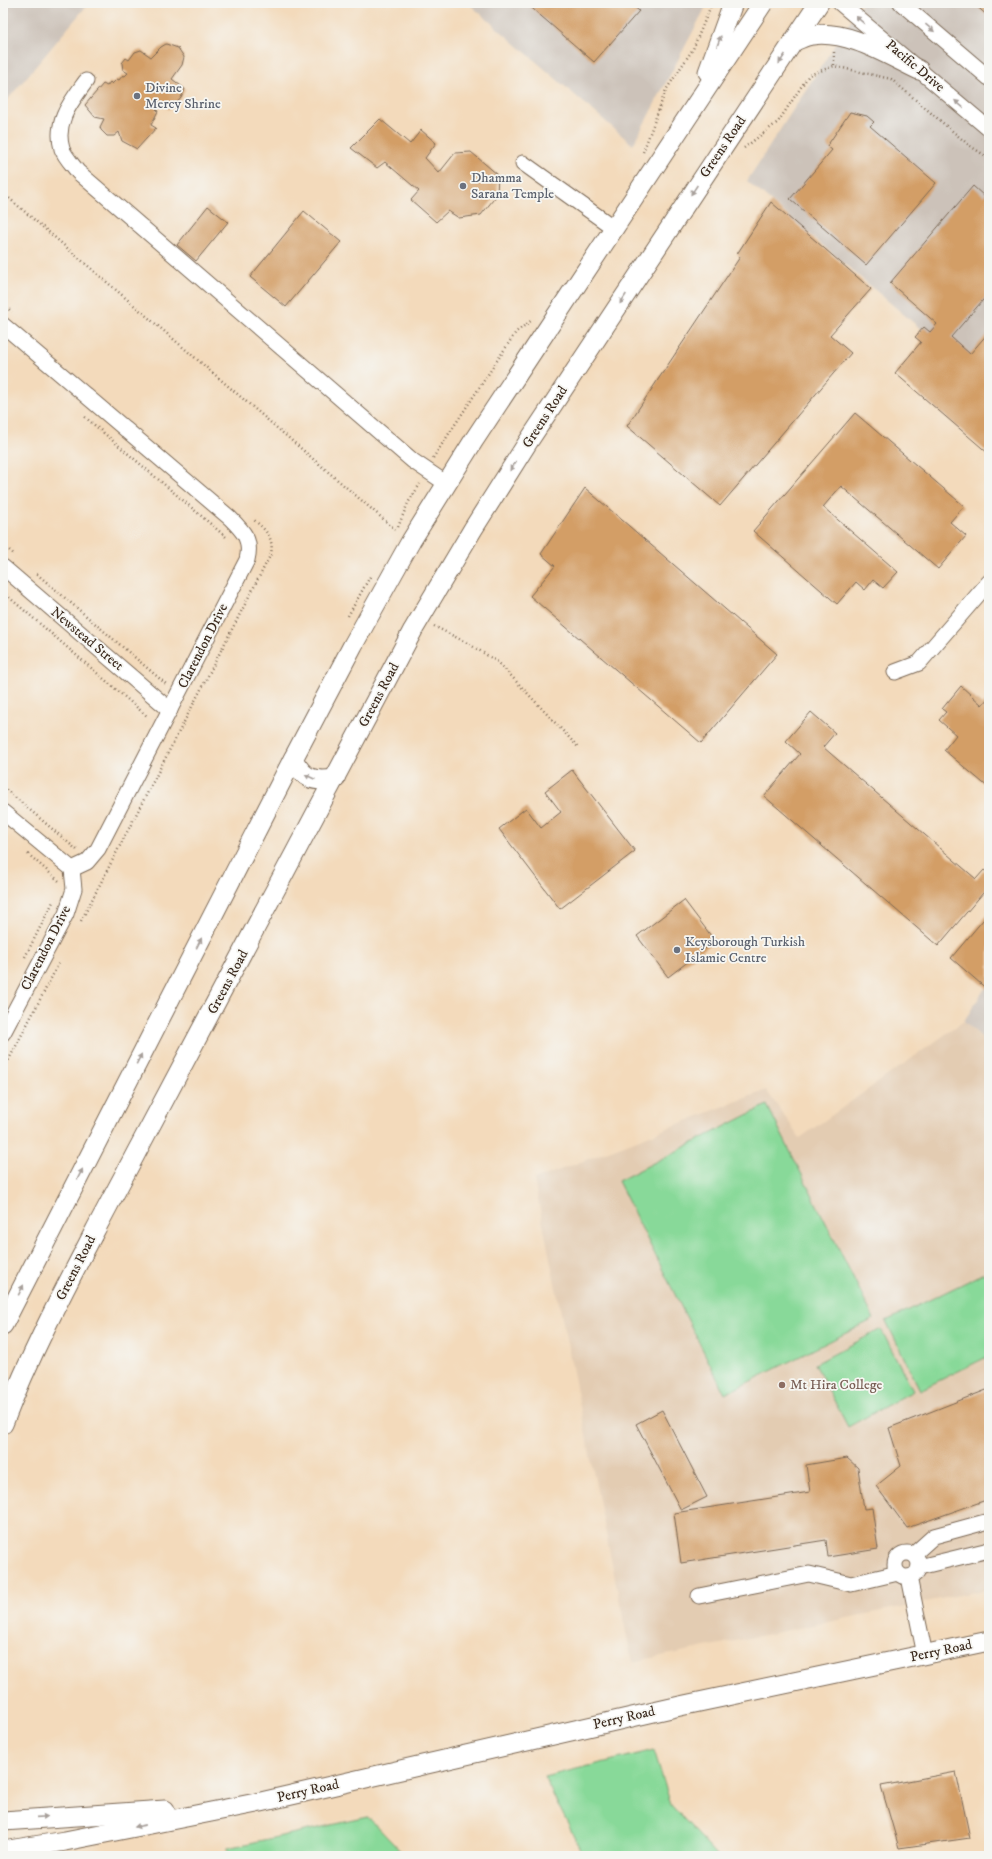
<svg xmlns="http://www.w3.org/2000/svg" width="992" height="1859" font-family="'IM FELL DW Pica',serif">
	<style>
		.built { fill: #e3ccb2 }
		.industrial { fill: #ccc2b9 }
		.green { fill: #88d999; stroke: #62825c }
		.building { fill: #d39e66 }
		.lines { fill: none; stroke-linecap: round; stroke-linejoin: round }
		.minor-casing { stroke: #7b6855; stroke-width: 17 }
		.major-casing { stroke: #7b6855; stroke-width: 21 }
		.path { stroke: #7b6855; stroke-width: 2.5; stroke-dasharray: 1 3; stroke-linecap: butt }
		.minor { stroke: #fff; stroke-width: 15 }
		.major { stroke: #fff; stroke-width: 19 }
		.oneway { fill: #a79f9a }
		.worship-dot { fill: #6b7280; stroke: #f6f6f2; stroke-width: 1.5 }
		.education-dot { fill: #8d6e63; stroke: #f6f6f2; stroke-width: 1.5 }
		.labels { text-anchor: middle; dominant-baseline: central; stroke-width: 3.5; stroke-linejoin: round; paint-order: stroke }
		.street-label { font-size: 14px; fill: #3b2a1e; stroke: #f6f6f2 }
		.worship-label { font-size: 14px; fill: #5b616d; stroke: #f6f6f2; text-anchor: start }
		.education-label { font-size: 14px; fill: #785e54; stroke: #f6f6f2; text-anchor: start }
	</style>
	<rect width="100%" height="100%" fill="#f6f6f2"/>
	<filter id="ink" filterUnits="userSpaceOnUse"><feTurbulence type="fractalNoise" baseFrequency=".025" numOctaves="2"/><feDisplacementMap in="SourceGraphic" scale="8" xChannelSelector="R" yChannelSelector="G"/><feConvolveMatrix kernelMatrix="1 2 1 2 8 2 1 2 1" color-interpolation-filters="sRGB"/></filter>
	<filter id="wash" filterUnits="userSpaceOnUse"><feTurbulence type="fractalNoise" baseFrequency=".012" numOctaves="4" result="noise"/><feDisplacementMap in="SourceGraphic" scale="16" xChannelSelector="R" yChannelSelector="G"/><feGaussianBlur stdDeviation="0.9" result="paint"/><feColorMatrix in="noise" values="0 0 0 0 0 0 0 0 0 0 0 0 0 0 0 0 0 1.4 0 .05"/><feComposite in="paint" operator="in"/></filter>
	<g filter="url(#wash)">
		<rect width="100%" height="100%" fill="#f3dabb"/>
		<polygon class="built" points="964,1021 989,1044 989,1589 632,1662 534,1180 766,1090 800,1138"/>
		<g class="industrial">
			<polygon points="3,3 89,3 3,105"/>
			<polygon points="468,3 708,3 633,145"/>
			<polygon points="862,3 989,3 989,387 747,181"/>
			<polygon points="989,982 989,1044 964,1021"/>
		</g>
		<g class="green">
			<polygon points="767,1105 874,1319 725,1394 618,1181"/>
			<polygon points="989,1271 989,1356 920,1390 886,1321"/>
			<polygon points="881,1329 913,1391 848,1427 815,1364"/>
			<polygon points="654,1750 671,1805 718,1856 584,1856 544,1777"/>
			<polygon points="368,1817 405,1856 234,1856 227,1848"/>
		</g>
		<g id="blocks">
			<g class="building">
				<polygon points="526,3 630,3 639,11 594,62"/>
				<polygon points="973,3 989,3 989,17"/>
				<polygon points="166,44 178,48 184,57 182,65 172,79 185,89 181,98 173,107 169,109 161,104 156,110 158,111 151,125 156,128 137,149 122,141 119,132 114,136 107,136 101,130 100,127 104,119 95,117 85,105 103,84 107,86 110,82 112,84 117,79 119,80 123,75 125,76 128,73 123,70 122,63 126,58 129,60 135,52 141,50 151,57 161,47"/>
				<polygon points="850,112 867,116 874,122 870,126 936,183 866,265 790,199 832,150 827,146"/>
				<polygon points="380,119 410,144 421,130 436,143 425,158 439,173 455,153 471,152 498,175 497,195 481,215 459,218 448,211 436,222 411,200 419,191 385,162 377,168 351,148"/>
				<polygon points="973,186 984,196 989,190 989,293 951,337 970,354 989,332 989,454 895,373 921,342 915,337 924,327 930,332 937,324 890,283"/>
				<polygon points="771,202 871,289 830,335 851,353 720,506 627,426 740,257 737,254"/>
				<polygon points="208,206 228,222 196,261 177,245"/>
				<polygon points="304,211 341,242 286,307 250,277"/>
				<polygon points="855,413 964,506 950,522 966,536 938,569 841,486 823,507 898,572 883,588 873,580 865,590 856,582 837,604 753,531"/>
				<polygon points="585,488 777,654 701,743 530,596 555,566 541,554"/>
				<polygon points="961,686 982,705 989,697 989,788 944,750 956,735 939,720 946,712 942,709"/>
				<polygon points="811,712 835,733 823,747 976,879 984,870 989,874 989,886 938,946 764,796 800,754 786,741"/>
				<polygon points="572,770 635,851 560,909 499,829 526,808 541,828 561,812 545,791"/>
				<polygon points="684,900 715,941 668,977 637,936"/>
				<polygon points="989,913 989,991 951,958"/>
				<polygon points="989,1389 989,1499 907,1528 876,1486 901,1466 889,1428"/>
				<polygon points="662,1410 707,1497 681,1510 636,1424"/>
				<polygon points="847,1458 858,1468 864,1509 872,1508 878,1549 828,1557 826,1540 681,1563 674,1513 810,1492 806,1465"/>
				<polygon points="956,1772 970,1838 899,1848 881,1786"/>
			</g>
		</g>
	</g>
	<g filter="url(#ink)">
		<use href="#blocks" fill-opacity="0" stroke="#7b6855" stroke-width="1"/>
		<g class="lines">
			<defs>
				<g id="minor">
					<polyline points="840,3 989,129"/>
					<polyline points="901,3 989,78"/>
					<path d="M 86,81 C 71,102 54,122 62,149 C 65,157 73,165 78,172 L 413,461 L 447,484"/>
					<polyline points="523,163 614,228"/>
					<path d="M 3,325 L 230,518 C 244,532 252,540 247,560 L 98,849 L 87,862 L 72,869"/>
					<polyline points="3,567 170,710"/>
					<polyline points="895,672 919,663 989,582"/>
					<polyline points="3,812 72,869"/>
					<polyline points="3,1033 66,914 74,889 72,869"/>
					<circle cx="907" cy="1565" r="12"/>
					<polyline points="914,1554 934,1536 989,1521"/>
					<polyline points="919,1567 989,1550"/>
					<polyline points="909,1577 925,1655"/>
					<polyline points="699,1596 809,1574 851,1584 898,1573"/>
				</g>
				<g id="major">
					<path d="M 794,41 C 800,39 806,36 812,35 C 849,30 887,55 919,70"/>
					<polyline points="708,72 733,3"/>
					<path d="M 293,759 C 304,779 312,782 335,779"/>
					<polyline points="3,1325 293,759 353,645 411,541 474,440 763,3"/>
					<path d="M 3,1424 C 30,1354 65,1288 100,1221 L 413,630 L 473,529 L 528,442 L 819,3"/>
					<polyline points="3,1821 165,1810"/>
					<polyline points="3,1851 65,1841 261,1802 680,1706 989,1641"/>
				</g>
			</defs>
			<use href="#minor" class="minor-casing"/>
			<use href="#major" class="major-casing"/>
			<g class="path">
				<polyline points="792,3 797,7"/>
				<polyline points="834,52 834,66"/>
				<polyline points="744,148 778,122 809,75 834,66 891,79 970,146 989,158"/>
				<polyline points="643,152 666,90 693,49 712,3"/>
				<polyline points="3,193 396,530"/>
				<polyline points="3,304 12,312"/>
				<polyline points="85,417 226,537"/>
				<polyline points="433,458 516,332 532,320"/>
				<polyline points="398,527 408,503 420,484"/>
				<polyline points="3,545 15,555"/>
				<polyline points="37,574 166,684"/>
				<polyline points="3,592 148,717"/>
				<polyline points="348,616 371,575"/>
				<polyline points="434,626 469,644 498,662 578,747"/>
				<polyline points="3,787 77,850"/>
				<polyline points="28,854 59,881"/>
				<path d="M 81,921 L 271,554 C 274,538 266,530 254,520"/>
				<polyline points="25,957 53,902"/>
				<polyline points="3,1071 59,963"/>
			</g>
			<use href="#minor" class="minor"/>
			<use href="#major" class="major"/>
		</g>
		<defs><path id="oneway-solid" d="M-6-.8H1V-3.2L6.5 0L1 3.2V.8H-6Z"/></defs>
		<g class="oneway">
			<use href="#oneway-solid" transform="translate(860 20) rotate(-140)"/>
			<use href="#oneway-solid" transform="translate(930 28) rotate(40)"/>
			<use href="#oneway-solid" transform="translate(719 41) rotate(-70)"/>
			<use href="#oneway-solid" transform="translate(782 59) rotate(124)"/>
			<use href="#oneway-solid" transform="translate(959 104) rotate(-140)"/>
			<use href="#oneway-solid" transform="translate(694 190) rotate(124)"/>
			<use href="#oneway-solid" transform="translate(623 299) rotate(123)"/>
			<use href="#oneway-solid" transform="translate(513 466) rotate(123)"/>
			<use href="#oneway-solid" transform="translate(310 777) rotate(-156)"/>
			<use href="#oneway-solid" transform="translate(199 943) rotate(-63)"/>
			<use href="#oneway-solid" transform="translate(139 1059) rotate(-63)"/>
			<use href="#oneway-solid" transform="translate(80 1174) rotate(-63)"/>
			<use href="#oneway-solid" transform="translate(21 1290) rotate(-63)"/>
			<use href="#oneway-solid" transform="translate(42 1817) rotate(-4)"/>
			<use href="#oneway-solid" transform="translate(140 1826) rotate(169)"/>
		</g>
	</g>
	<g class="worship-dot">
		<circle cx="137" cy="96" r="4"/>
		<circle cx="463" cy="186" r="4"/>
		<circle cx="677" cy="950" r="4"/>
	</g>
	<circle class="education-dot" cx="782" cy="1385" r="4"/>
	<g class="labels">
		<g class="street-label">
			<text transform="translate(915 66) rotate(40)">Pacific Drive</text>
			<text transform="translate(723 147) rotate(-56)">Greens Road</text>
			<text transform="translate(545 417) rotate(-57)">Greens Road</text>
			<text transform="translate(87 639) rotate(40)">Newstead Street</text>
			<text transform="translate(203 646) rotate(-63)">Clarendon Drive</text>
			<text transform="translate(379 695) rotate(-62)">Greens Road</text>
			<text transform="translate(46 948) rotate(-63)">Clarendon Drive</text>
			<text transform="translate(228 982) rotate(-62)">Greens Road</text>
			<text transform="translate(76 1268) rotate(-63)">Greens Road</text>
			<text transform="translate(941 1651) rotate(-12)">Perry Road</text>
			<text transform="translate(624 1718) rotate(-13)">Perry Road</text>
			<text transform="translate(308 1791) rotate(-13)">Perry Road</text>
		</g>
		<g class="worship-label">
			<text x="145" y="88">Divine<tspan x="145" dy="16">Mercy Shrine</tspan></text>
			<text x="471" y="178">Dhamma<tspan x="471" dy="16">Sarana Temple</tspan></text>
			<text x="685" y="942">Keysborough Turkish<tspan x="685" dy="16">Islamic Centre</tspan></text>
		</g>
		<g class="education-label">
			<text x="790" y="1385">Mt Hira College</text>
		</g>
	</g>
	<rect width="992" height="1859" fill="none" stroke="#f6f6f2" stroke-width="16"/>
</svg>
